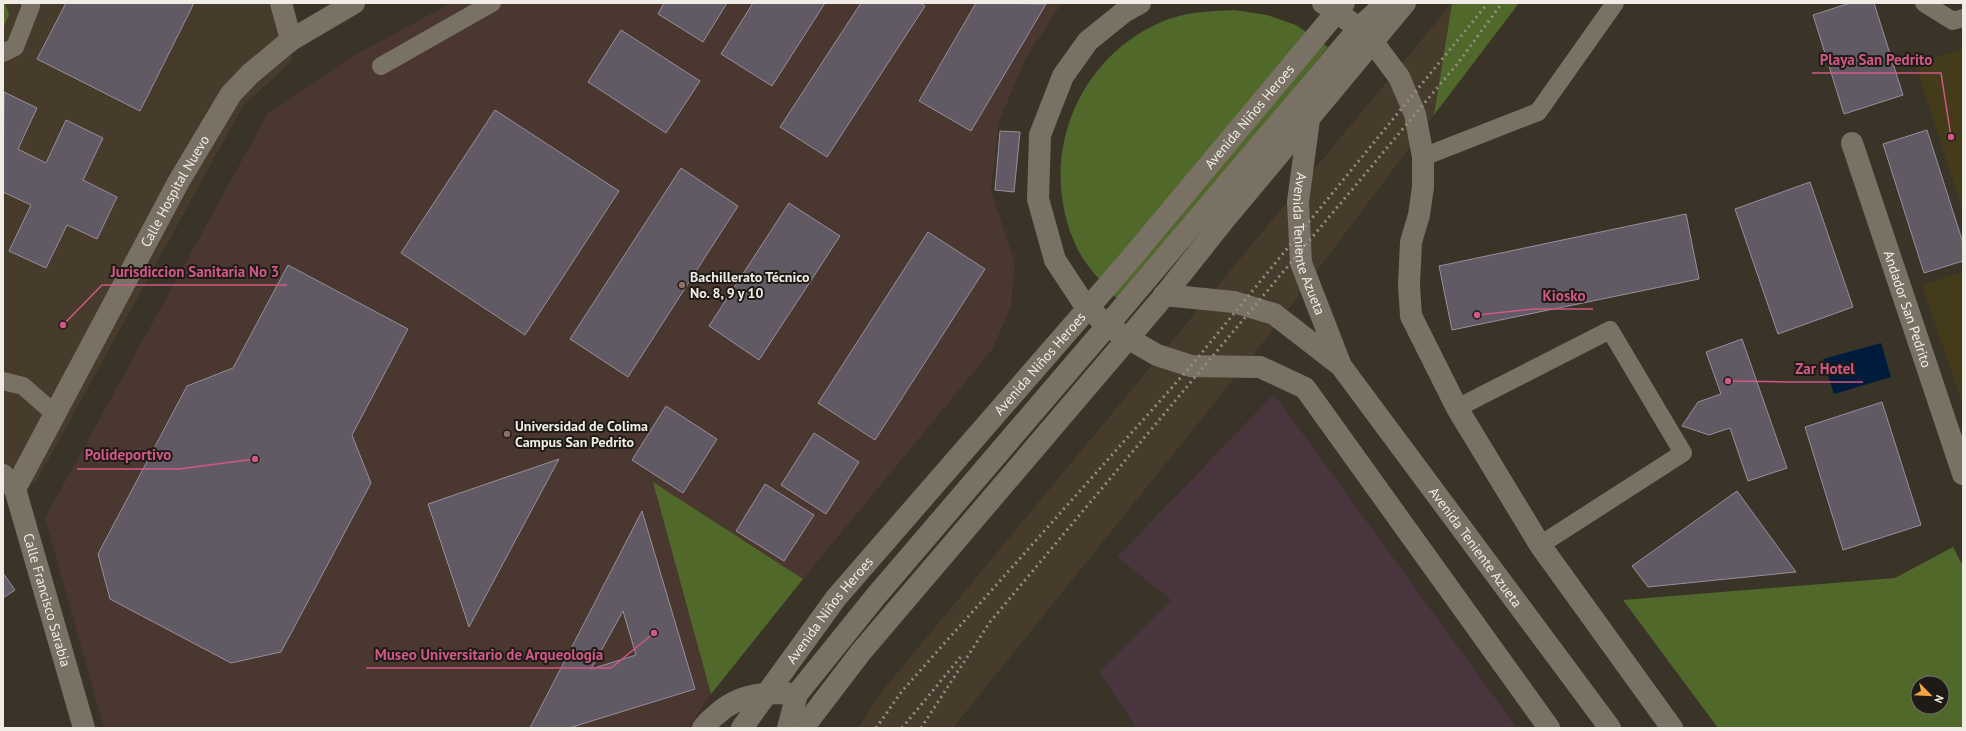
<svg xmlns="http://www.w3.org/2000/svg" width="1966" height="731" font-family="'PT Sans',sans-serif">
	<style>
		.built { fill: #473b2b }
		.industrial { fill: #48353e }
		.education { fill: #4a372f }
		.green { fill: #51682b; fill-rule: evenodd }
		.sand { fill: #443b1b }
		.water { fill: #001c3d }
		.building { fill: #615a65; stroke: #978f9b; fill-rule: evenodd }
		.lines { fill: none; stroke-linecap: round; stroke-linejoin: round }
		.lane { stroke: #7a7165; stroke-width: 18 }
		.street { stroke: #7a7165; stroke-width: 22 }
		.secondary { stroke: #7a7165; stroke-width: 22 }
		.rail { stroke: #938d84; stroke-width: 3; stroke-dasharray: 2 4; stroke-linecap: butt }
		.education-dot { fill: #8d6e63; stroke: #1e1b16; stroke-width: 1.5 }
		.labels { text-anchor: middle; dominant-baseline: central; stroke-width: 4; stroke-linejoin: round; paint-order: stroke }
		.street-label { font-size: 14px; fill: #f1ece5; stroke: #1e1b16 }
		.poi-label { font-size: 14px; font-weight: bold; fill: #f1ece5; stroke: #1e1b16; text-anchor: start }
		.leader { fill: none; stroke: #d05884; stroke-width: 1.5 }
		.callout-dot { fill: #d05884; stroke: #1e1b16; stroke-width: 1.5 }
		.callout-label { font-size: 15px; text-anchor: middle; font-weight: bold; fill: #d05884; stroke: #1e1b16; stroke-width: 4; stroke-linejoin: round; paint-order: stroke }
	</style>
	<rect width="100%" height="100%" fill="#3a3328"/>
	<g class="built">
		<polygon points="3,3 275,3 292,61 243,106 35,484 3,465"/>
		<polygon points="1452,3 1434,115 1262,344 953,728 858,728 883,690"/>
	</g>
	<polygon class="industrial" points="1274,394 1517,728 1132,728 1135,726 1099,672 1171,600 1117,557"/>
	<polygon class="education" points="451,3 1062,3 1025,59 999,122 991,190 1015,263 1011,307 992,350 803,579 711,694 688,728 104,728 45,518 268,113 351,57"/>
	<g class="green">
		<polygon points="3,3 5,3 9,14 3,29"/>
		<polygon points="1452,3 1519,3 1434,115"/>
		<path d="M 1234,10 L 1267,15 L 1296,25 L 1328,47 L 1118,300 C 1104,284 1088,269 1078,250 C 1036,165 1073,62 1159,23 C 1183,12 1208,11 1234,10 Z"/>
		<polygon points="653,482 803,579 711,694"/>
		<path d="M 1953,547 L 1963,566 L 1963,728 L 1718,728 L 1623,600 L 1895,578 ZM 1918,683 L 1942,683 L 1942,707 L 1918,707 Z"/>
	</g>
	<g class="sand">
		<polygon points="1963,49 1963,211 1915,64"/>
		<polygon points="1963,271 1963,406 1922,285"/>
	</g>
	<polygon class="water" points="1881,343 1891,377 1834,394 1823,359"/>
	<g class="building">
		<polygon points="66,3 194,3 140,111 37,59"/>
		<polygon points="664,3 727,3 703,42 658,14"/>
		<polygon points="753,3 825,3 772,86 721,54"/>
		<polygon points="861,3 920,3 925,6 827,157 780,127"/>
		<polygon points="976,3 1046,4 971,131 919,101"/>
		<polygon points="1850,3 1874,3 1903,95 1844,114 1813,15"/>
		<polygon points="621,30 700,81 666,133 588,82"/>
		<polygon points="4,92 37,108 18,149 46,163 66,120 103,138 83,180 117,197 97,239 67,225 46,268 9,251 31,205 3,192"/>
		<polygon points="495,110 619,191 525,335 401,253"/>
		<polygon points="1927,130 1963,243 1963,261 1924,273 1883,144"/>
		<polygon points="1000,131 1020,132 1014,192 995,190"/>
		<polygon points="681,168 738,206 628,377 570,339"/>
		<polygon points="1810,182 1853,307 1778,334 1735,209"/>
		<polygon points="789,203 840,236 759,360 709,326"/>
		<polygon points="1686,214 1699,279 1452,330 1439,266"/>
		<polygon points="928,232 985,269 875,440 818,403"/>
		<polygon points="288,265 408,329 352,435 371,483 281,652 231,663 110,599 98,554 187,386 233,368"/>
		<polygon points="1742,339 1787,468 1748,481 1730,428 1709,435 1682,426 1698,402 1721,394 1706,352"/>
		<polygon points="1882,402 1921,525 1843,550 1805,427"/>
		<polygon points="666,406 717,439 683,493 632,460"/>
		<polygon points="814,433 859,462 826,514 781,485"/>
		<polygon points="559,459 469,627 428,504"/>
		<polygon points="765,484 814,515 784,561 736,531"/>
		<polygon points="1737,491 1796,572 1648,587 1632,566"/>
		<path d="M 642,511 L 695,689 L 569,728 L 530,728 ZM 623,611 L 636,655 L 591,669 Z"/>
		<polygon points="3,573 15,590 3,598"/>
	</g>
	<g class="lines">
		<g class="lane">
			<polyline points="1924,3 1953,21 1963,18"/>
			<polyline points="3,53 15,47 31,6 30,3"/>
			<polyline points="381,66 492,3"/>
			<polyline points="1423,157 1538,112 1615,3"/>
			<polyline points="3,381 23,386 55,414"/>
			<polyline points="1457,408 1610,330 1683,453 1540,545"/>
		</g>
		<g class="street">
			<polyline points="281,3 291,40"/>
			<polyline points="1140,3 1124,12 1088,41 1063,76 1040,135 1038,199 1055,260 1082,301 1107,326 1157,355 1191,366 1260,367 1305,388 1549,728"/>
			<polyline points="1323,3 1359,28 1372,41 1399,77 1415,114 1423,157 1423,187 1419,215 1411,242 1409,285 1411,316 1457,408 1540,545 1672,728"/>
			<path id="s1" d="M 1309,119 L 1298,202 L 1301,263 L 1341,366 L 1610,728"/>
			<path id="s2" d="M 1852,143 L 1963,474"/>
			<polyline points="1164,295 1234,302 1274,314 1340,365"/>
			<path id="s3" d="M 3,475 L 15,489 L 84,728"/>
			<path id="s4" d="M 15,489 L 179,181 L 231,94 L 250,74 L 291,40 L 354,3"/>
			<path d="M 703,728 C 706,723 711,719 716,715 C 739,693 767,692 797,694"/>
			<polyline points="788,728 797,694 876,596 1107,326 1359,28 1386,3"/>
		</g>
		<g class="secondary">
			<path id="s5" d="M 742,728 L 836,598 L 1128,262 L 1344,3"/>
			<polyline points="803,728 861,652 1159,302 1225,219 1405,3"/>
		</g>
		<g class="rail">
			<polyline points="876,728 902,691 1191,366 1488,3"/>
			<polyline points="902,728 963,654"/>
			<polyline points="921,728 990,622 1458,63 1502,3"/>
		</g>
	</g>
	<g class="education-dot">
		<circle cx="682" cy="285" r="4"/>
		<circle cx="507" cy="434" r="4"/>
	</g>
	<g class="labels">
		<g class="street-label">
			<text stroke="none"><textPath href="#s5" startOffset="795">Avenida Niños Heroes</textPath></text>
			<text stroke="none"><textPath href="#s4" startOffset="338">Calle Hospital Nuevo</textPath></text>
			<text stroke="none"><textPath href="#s1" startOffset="127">Avenida Teniente Azueta</textPath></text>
			<text stroke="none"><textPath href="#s2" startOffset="175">Andador San Pedrito</textPath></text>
			<text stroke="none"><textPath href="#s5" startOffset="471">Avenida Niños Heroes</textPath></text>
			<text stroke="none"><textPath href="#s1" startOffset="481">Avenida Teniente Azueta</textPath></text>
			<text stroke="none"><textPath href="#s3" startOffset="134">Calle Francisco Sarabia</textPath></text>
			<text stroke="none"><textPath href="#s5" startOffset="147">Avenida Niños Heroes</textPath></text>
		</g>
		<g class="poi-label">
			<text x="690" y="277">Bachillerato Técnico<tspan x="690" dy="16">No. 8, 9 y 10</tspan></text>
			<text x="515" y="426">Universidad de Colima<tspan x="515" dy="16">Campus San Pedrito</tspan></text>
		</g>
	</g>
	<path class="leader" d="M1951 137L1941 73H1812M63 325L102 285H287M1477 315L1534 309H1593M1728 381L1788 382H1863M255 459L179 469H77M654 633L611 668H366"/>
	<g class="callout-dot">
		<circle cx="1951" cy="137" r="4"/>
		<circle cx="63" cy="325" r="4"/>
		<circle cx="1477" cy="315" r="4"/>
		<circle cx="1728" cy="381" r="4"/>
		<circle cx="255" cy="459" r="4"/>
		<circle cx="654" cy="633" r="4"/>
	</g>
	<g class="callout-label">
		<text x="1876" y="65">Playa San Pedrito</text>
		<text x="195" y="277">Jurisdiccion Sanitaria No 3</text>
		<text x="1564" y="301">Kiosko</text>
		<text x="1825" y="374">Zar Hotel</text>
		<text x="128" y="460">Polideportivo</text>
		<text x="489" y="660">Museo Universitario de Arqueología</text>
	</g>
	<rect width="1966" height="731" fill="none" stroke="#f1ece5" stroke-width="8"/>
	<g transform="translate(1930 695) rotate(114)"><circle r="19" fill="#1e1b16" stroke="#726f69"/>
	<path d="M0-3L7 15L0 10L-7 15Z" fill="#f4a444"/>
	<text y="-6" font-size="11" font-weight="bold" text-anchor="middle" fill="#f1ece5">N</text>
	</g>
</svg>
